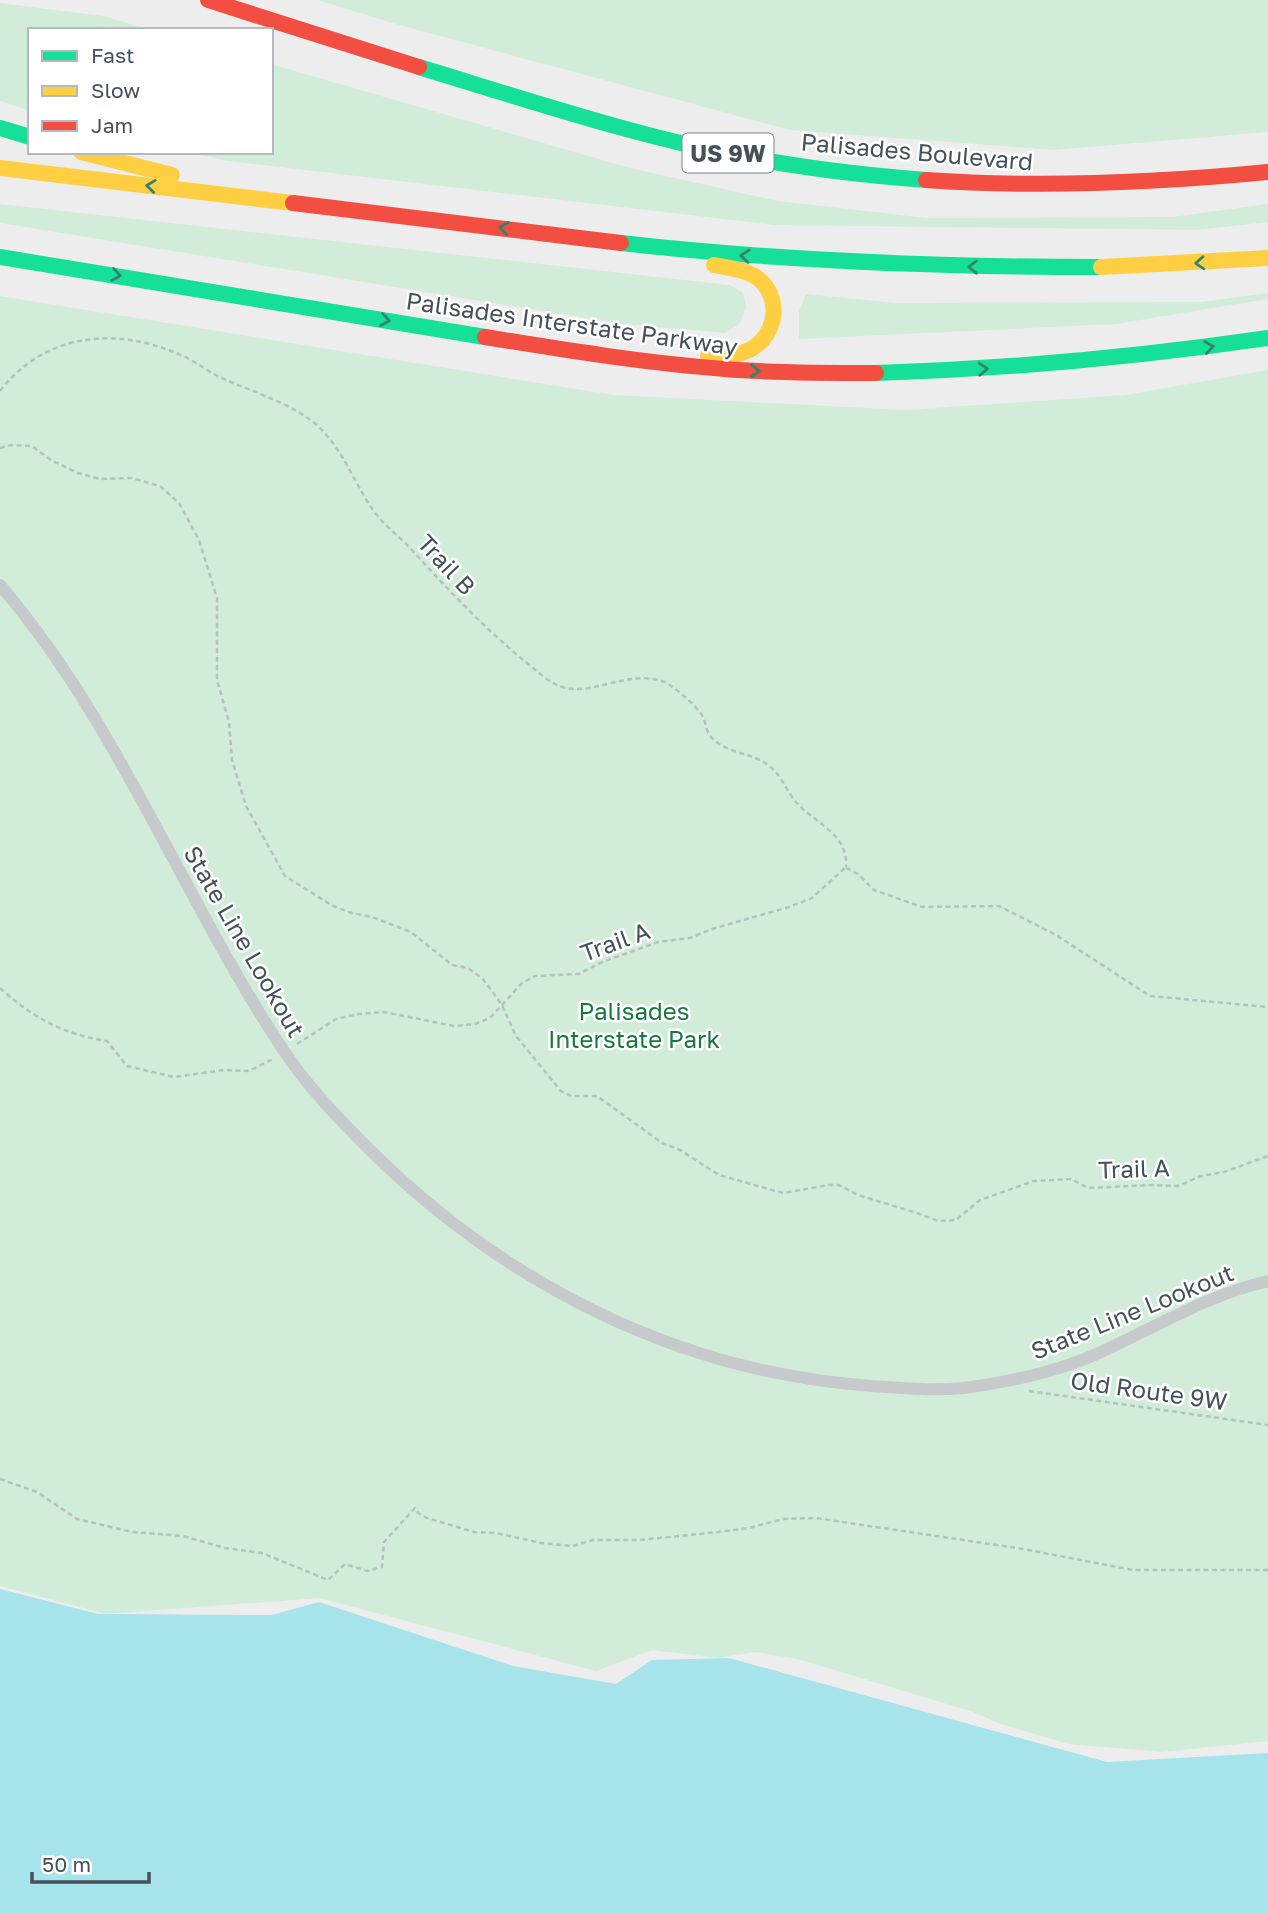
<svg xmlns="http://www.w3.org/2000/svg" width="1268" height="1914" font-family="'Golos Text',sans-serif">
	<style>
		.green { fill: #d1edd9 }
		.water { fill: #a6e3eb }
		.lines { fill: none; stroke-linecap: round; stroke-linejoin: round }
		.path { stroke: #b5c1bd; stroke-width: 2.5; stroke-dasharray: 5 3.5; stroke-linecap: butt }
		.street { stroke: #c7cacc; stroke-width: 12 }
		.fast { stroke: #16e098; stroke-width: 16 }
		.slow { stroke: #ffcf43; stroke-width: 16 }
		.jam { stroke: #f24e42; stroke-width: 16 }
		.oneway { stroke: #35836f }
		.labels { text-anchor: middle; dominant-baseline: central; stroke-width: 5; stroke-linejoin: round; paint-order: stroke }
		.shield { fill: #fff; stroke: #7d858b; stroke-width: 2 }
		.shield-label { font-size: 23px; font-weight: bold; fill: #455159 }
		.street-label { font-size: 24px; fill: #455159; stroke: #fff }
		.park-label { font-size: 24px; fill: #17783f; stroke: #fff }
	</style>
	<rect width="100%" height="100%" fill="#eeeded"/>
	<g class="green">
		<polygon points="318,0 1268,0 1268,132 1054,150 790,130 392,23"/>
		<polygon points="0,3 103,16 151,30 30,30 30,111 0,101"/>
		<polygon points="271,64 630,168 778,201 927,218 1172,217 1268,204 1268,222 1197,230 774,225 228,161 187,152 271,152"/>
		<polygon points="0,204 730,285 743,293 746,307 740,323 725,333 623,324 0,223"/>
		<polygon points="1268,293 1268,299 1116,324 799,339 799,311 806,294 895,303 1201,302"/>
		<polygon points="0,296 614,395 906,410 1125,395 1268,370 1268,1741 1162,1752 1068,1744 1001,1724 970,1711 798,1659 755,1652 718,1658 652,1650 596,1671 319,1598 106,1614 0,1586"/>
	</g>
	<polygon class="water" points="0,1589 98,1614 272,1615 319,1602 513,1666 616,1684 652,1660 729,1658 1107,1762 1268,1753 1268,1914 0,1914"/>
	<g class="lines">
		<g class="path">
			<path d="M 0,391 C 46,332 117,326 183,356 C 198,363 211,374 226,380 C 254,392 297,406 319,427 C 347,455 354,485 376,514 C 386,527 400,537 411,549 C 450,592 487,631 533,668 C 539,673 547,680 555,684 C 587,701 623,669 662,681 C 672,684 698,707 703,717 C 706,723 706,732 711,737 C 725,753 748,752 765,763 C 780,772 785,788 795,801 C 814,823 849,834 846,867"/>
			<polyline points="0,448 11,445 32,446 51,460 78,473 100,479 131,478 160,486 179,503 199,540 217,598 217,680 229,722 232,760 246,806 285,876 333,906 352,913 372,917 411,932 452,965 468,968 483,979 502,1005 516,1036 561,1091 571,1096 597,1096 662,1143 680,1150 719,1175 783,1193 829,1185 839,1185 858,1195 917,1213 938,1221 956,1220 980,1200 1034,1181 1071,1179 1088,1188 1152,1185 1178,1186 1201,1176 1224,1172 1268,1156"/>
			<polyline points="846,868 858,874 874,890 922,907 999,906 1056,935 1150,996 1268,1007"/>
			<path d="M 0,988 C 33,1018 63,1034 107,1041 L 127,1066 L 174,1077 L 224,1070 L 249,1071 L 273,1059"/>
			<polyline points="297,1044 336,1019 358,1014 384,1012 454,1026 475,1024 490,1018 522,983 535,976 578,974 605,961 658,942 690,938 712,929 789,907 812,898 846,867"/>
			<polyline points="1029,1391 1268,1425"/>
			<polyline points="0,1479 37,1492 77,1519 132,1532 183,1536 225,1548 262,1553 328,1580 345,1564 367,1571 382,1567 384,1542 415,1508 418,1513 427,1518 474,1532 496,1533 541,1543 573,1546 593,1540 640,1540 718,1532 749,1528 783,1519 816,1518 1023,1549 1133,1570 1268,1570"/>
		</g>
		<path class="street" d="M 0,585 C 119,724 182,897 282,1048 C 306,1085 338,1118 369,1149 C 505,1284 678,1372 871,1386 C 901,1388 933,1391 963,1388 C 1009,1382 1057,1372 1099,1353 C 1156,1327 1207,1295 1268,1281"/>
		<g class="fast">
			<path d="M 419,67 C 534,102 650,141 768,161 C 820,170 873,176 926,180"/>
			<polyline points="0,128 30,137"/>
			<path d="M 621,243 C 780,261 940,267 1101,267"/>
			<polyline points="0,257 485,337"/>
			<path d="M 876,373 C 1008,369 1138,357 1268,338"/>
		</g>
		<g class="slow">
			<polyline points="81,152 172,175"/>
			<polyline points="0,168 293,203"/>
			<polyline points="1101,267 1268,258"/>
			<path d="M 708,356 C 722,356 738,356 751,349 C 778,334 782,295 756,277 C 744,269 728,268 714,265"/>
		</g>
		<g class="jam">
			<polyline points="208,0 419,67"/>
			<path d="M 926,180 C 1041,188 1154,183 1268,172"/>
			<polyline points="293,203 621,243"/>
			<path d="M 485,337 C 565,350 645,363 725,369 C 775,373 826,373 876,373"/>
		</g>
	</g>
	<defs><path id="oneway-chevron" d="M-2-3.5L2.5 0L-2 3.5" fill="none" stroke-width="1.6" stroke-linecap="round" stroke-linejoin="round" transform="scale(1.75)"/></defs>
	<g class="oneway">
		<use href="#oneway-chevron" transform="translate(151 186) rotate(-173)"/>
		<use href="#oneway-chevron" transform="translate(504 228) rotate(-173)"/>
		<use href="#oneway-chevron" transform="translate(745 256) rotate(-175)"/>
		<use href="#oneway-chevron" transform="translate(1200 263) rotate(176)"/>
		<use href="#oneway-chevron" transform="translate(973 267) rotate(-179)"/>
		<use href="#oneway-chevron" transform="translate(116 275) rotate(9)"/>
		<use href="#oneway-chevron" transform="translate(385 320) rotate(9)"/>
		<use href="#oneway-chevron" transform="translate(1209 347) rotate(-8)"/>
		<use href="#oneway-chevron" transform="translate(983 369) rotate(-3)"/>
		<use href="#oneway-chevron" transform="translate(755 371) rotate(2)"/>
	</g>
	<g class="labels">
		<rect class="shield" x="682.5" y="133.5" width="91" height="39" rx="5"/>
		<g class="shield-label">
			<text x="728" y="153">US 9W</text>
		</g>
		<g class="street-label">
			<text transform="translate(917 151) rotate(5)">Palisades Boulevard</text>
			<text transform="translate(572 323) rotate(8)">Palisades Interstate Parkway</text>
			<text transform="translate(447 564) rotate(47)">Trail B</text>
			<text transform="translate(245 941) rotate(60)">State Line Lookout</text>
			<text transform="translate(615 941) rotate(-20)">Trail A</text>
			<text transform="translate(1134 1168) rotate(-2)">Trail A</text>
			<text transform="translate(1132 1311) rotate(-22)">State Line Lookout</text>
			<text transform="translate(1149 1390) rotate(8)">Old Route 9W</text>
		</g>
		<g class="park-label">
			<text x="634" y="1010">Palisades<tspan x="634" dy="28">Interstate Park</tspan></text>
		</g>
	</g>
	<rect x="28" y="28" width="245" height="126" fill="#ffffff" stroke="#b5b9bd" stroke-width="2"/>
	<rect x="42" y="51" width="35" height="10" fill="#16e098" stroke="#b5b9bd" stroke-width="2"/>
	<text x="91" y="63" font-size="21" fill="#455159">Fast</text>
	<rect x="42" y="86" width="35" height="10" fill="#ffcf43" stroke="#b5b9bd" stroke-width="2"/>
	<text x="91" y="98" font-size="21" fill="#455159">Slow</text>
	<rect x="42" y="121" width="35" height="10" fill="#f24e42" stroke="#b5b9bd" stroke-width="2"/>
	<text x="91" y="133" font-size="21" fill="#455159">Jam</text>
	<path d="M32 1872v10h117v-10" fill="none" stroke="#455159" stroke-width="3.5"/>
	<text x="42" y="1872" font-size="21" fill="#455159" stroke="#ffffff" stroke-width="5" paint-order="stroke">50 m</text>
</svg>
